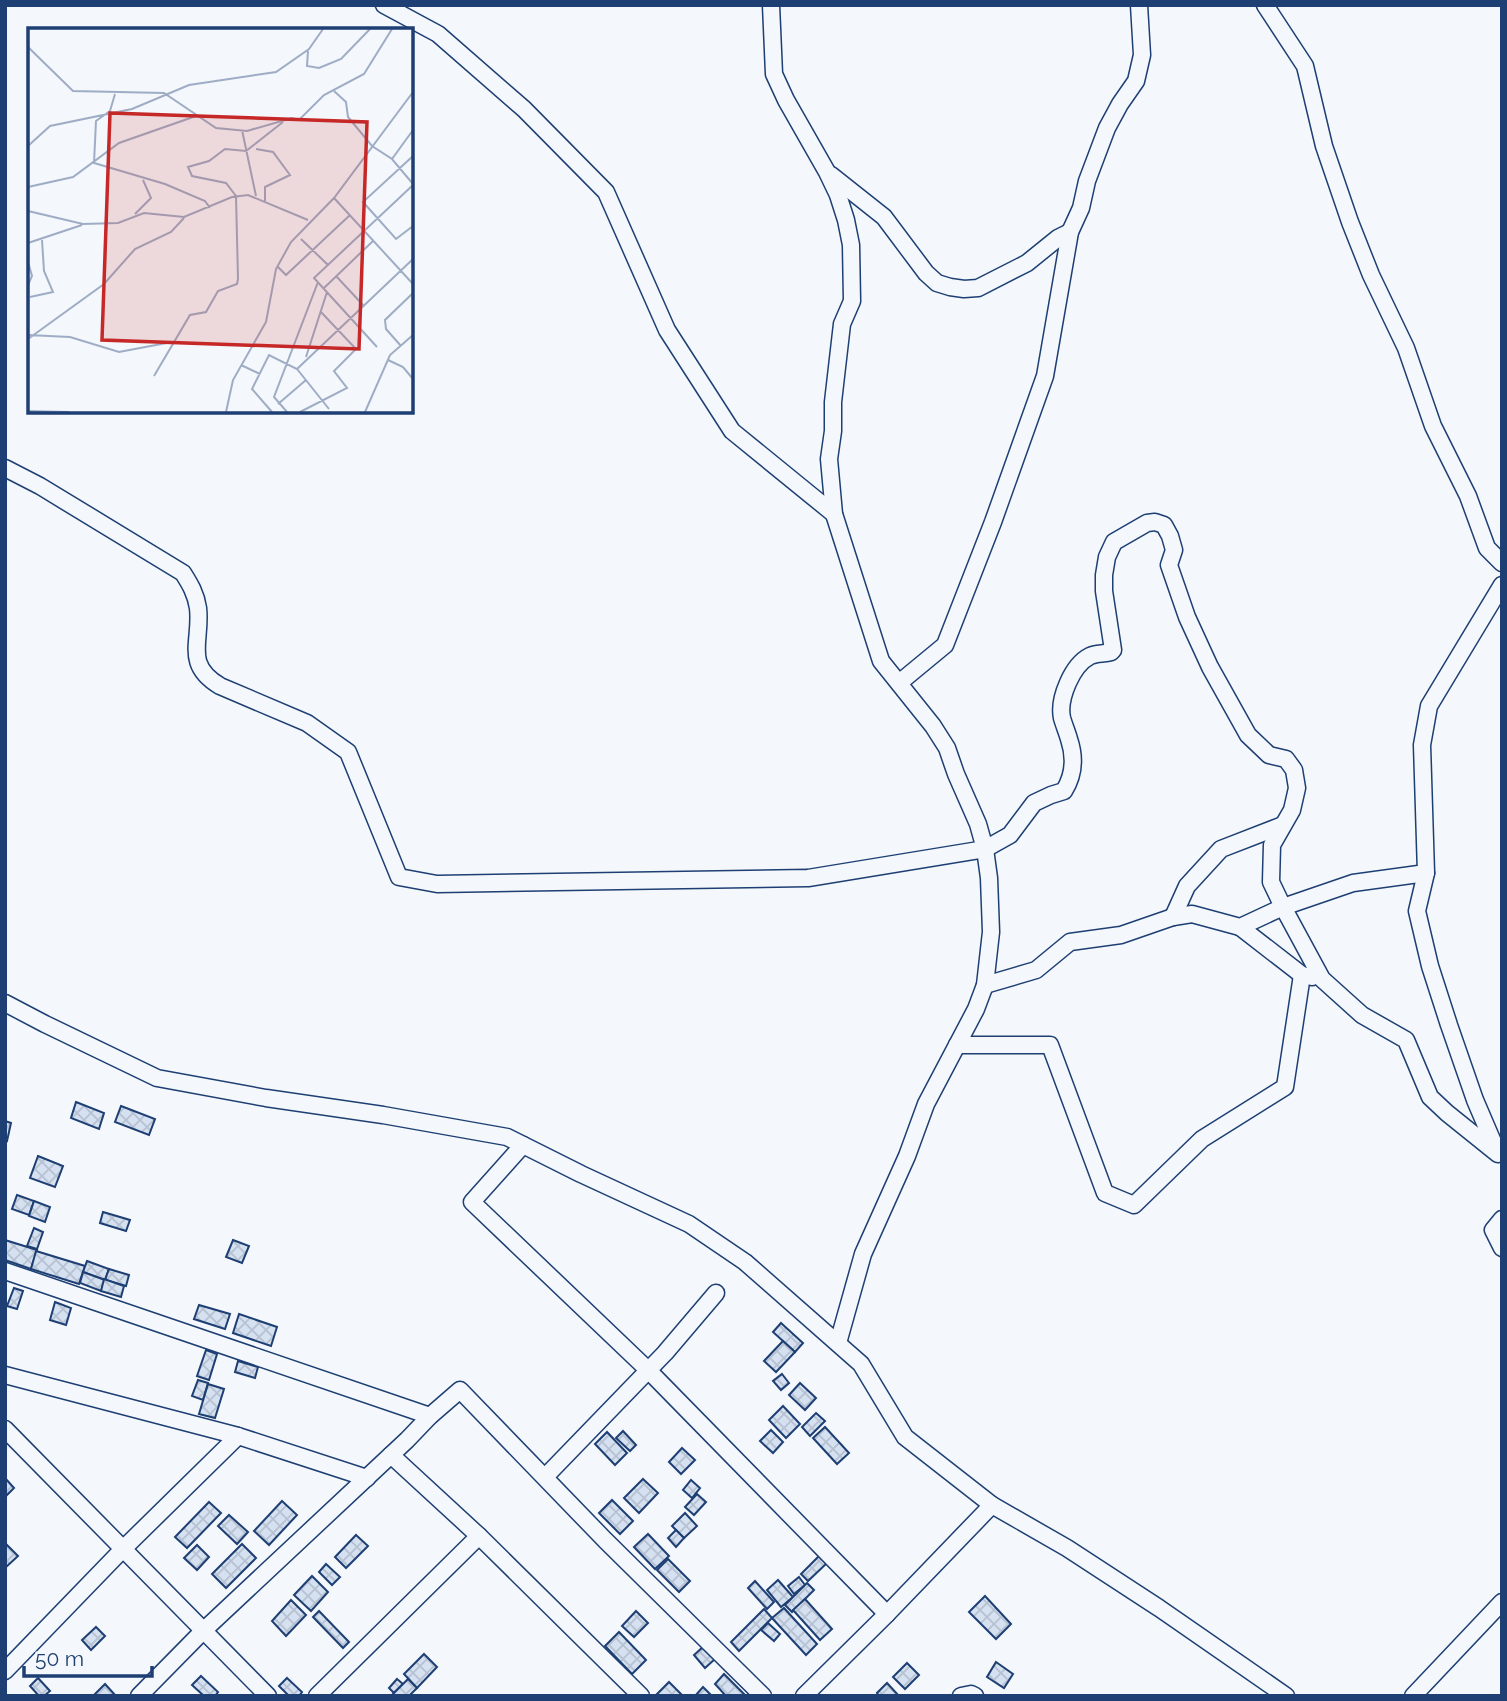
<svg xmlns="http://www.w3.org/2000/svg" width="1507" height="1701" font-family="Raleway,sans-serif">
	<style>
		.building { fill: url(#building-cross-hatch); stroke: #1d3f73; stroke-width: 2 }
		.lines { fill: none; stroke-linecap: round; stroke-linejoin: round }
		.minor-casing { stroke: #1d3f73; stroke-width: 19 }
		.minor { stroke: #f4f7fb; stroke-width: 16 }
		.inset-road { fill: none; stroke: #9eadc5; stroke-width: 2 }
		.view { fill: #c62828; fill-opacity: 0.15; stroke: #c62828; stroke-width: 3.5 }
		.inset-edge { fill: none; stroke: #1d3f73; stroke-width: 3.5 }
	</style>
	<defs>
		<pattern id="building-cross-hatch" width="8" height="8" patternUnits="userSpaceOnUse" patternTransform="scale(1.75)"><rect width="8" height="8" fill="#d5e0f0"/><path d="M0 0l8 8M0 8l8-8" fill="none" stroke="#b6c1d1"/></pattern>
	</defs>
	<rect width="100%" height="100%" fill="#f4f7fb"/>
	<g class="building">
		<polygon points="76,1102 104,1113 99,1129 71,1118"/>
		<polygon points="121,1106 155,1119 149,1135 115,1122"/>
		<polygon points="5,1121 11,1123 7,1141 5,1140"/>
		<polygon points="38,1156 63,1166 55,1187 30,1178"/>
		<polygon points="17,1195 34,1201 29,1215 12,1209"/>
		<polygon points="34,1201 50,1207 45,1222 29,1216"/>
		<polygon points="103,1212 130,1220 126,1231 100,1223"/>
		<polygon points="34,1228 43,1232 37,1249 27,1246"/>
		<polygon points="5,1240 37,1250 31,1269 5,1260"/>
		<polygon points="233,1240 249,1246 242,1263 226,1257"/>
		<polygon points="36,1251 85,1266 79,1284 31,1269"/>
		<polygon points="87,1261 109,1269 105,1280 83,1272"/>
		<polygon points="109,1269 129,1275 126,1286 105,1280"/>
		<polygon points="83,1272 105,1280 101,1291 80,1283"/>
		<polygon points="104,1279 124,1286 121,1297 101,1291"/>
		<polygon points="14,1288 23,1291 17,1309 7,1306"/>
		<polygon points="55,1302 71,1308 66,1325 50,1320"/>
		<polygon points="199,1305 230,1314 225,1329 194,1319"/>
		<polygon points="239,1314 277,1327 271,1346 233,1333"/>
		<polygon points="781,1323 803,1343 795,1352 773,1332"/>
		<polygon points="783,1341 795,1352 776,1372 764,1361"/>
		<polygon points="206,1350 217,1354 209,1380 197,1376"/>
		<polygon points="238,1361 258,1367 255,1378 235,1372"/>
		<polygon points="782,1374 789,1383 781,1390 773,1381"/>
		<polygon points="198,1380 208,1383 203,1400 192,1396"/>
		<polygon points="800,1383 816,1398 805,1410 789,1395"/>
		<polygon points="208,1384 224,1389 215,1418 199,1414"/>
		<polygon points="783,1406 800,1424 786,1438 769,1420"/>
		<polygon points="816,1413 825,1421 810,1436 802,1427"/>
		<polygon points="825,1427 849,1453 837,1464 813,1438"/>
		<polygon points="771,1430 783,1442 773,1453 760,1441"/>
		<polygon points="623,1431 636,1445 630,1451 616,1438"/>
		<polygon points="607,1432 627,1453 615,1465 595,1444"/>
		<polygon points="682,1448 695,1460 681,1474 669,1462"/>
		<polygon points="5,1478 14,1488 5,1497"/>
		<polygon points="643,1479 658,1493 639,1513 624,1498"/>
		<polygon points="691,1480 700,1488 692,1498 683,1490"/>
		<polygon points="697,1494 706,1502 694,1515 685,1507"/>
		<polygon points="612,1500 633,1521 620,1534 599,1513"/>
		<polygon points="282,1501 297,1515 269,1545 254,1531"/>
		<polygon points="209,1502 221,1513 187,1548 175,1537"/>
		<polygon points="685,1513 697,1526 684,1538 672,1526"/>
		<polygon points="229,1515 248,1532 237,1544 218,1526"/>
		<polygon points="676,1530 684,1538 676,1547 668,1538"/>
		<polygon points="648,1534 669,1556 655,1569 634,1547"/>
		<polygon points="356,1535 368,1546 346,1568 335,1557"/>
		<polygon points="5,1543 18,1556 5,1568"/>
		<polygon points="242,1544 256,1558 226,1588 212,1574"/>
		<polygon points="197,1545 209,1557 197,1570 184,1558"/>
		<polygon points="820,1555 827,1563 808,1581 801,1574"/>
		<polygon points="668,1559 690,1581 679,1592 657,1570"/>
		<polygon points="326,1564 340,1577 332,1585 319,1572"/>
		<polygon points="312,1576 328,1592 311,1611 294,1595"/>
		<polygon points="799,1577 805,1585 794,1594 788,1586"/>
		<polygon points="778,1580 793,1597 781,1607 767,1590"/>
		<polygon points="755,1581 774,1602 767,1609 748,1588"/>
		<polygon points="807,1583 814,1590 792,1612 785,1605"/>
		<polygon points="985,1596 1011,1624 996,1639 969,1612"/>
		<polygon points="805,1599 832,1629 820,1640 793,1610"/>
		<polygon points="291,1600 306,1615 286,1636 272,1621"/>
		<polygon points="784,1608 817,1644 806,1655 772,1618"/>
		<polygon points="764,1609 772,1618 739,1651 731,1642"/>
		<polygon points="319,1611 349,1642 343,1648 313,1617"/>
		<polygon points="636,1611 648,1623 634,1637 622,1626"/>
		<polygon points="768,1623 780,1634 774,1641 761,1630"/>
		<polygon points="96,1627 105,1636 91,1650 82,1640"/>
		<polygon points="619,1632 646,1660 632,1674 605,1646"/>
		<polygon points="704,1646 715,1659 705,1668 694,1655"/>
		<polygon points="424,1654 437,1667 417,1688 404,1674"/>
		<polygon points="996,1662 1013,1674 1004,1688 987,1677"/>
		<polygon points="907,1663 919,1675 905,1689 893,1677"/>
		<polygon points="724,1674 746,1696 726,1696 715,1684"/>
		<polygon points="201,1676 218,1692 215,1696 204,1696 192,1685"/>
		<polygon points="38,1678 50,1691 44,1696 39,1696 30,1686"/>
		<polygon points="287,1678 302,1692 299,1696 289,1696 279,1686"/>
		<polygon points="397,1679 403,1684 394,1693 389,1688"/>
		<polygon points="408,1679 417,1688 409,1696 391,1696"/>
		<polygon points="669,1682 683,1696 657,1696 656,1695"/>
		<polygon points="887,1683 899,1696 879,1696 877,1693"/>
		<polygon points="105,1684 116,1696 93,1696"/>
		<polygon points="703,1687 712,1696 695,1696"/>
	</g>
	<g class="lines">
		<defs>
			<g id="minor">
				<polyline points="384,5 438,34 524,109 606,192 667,330 732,431 834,514"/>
				<polyline points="771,5 774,74 786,100 827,172 838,195 846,220 851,245 852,301 842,324 833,402 833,431 829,459 834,514 881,661 933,726 947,748 956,774 978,824 985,849 989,878 991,932 985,985 976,1009 926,1104 907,1156 863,1254 838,1343"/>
				<polyline points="1265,5 1305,66 1324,146 1350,222 1371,275 1406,348 1433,426 1468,496 1487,548 1502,563"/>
				<polyline points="831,175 884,217 926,273 937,283 950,287 964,289 978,288 1027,263 1058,238 1070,232"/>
				<path d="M 5,468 L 40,486 L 183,573 C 190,584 196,594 198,608 C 202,641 183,664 220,686 L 307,723 L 348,752 L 399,877 L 437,884 L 808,878 L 985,849 L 1010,835 L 1034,803 L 1051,795 L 1064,791 C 1074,775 1075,757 1069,739 C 1067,732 1064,725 1062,718 C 1058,699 1072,665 1090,656 C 1096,653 1104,654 1111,652 L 1113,650 L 1104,591 L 1104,575 L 1107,557 L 1114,542 L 1147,523 L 1155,522 L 1164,525 L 1170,536 L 1174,550 L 1169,565 L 1187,617 L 1210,667 L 1248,735 L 1269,755 L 1286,759 L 1294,770 L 1297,788 L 1292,810 L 1272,845 L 1271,882 L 1283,907 L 1322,979 L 1362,1015 L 1406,1040 L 1430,1097 L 1447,1113 L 1498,1154"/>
				<polyline points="899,683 945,645 993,522 1045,376 1070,232 1081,208 1087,181 1107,128 1120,104 1136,81 1142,55 1139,5"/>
				<polyline points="1173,917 1187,886 1221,849 1283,825"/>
				<polyline points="1240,927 1302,975 1312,977"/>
				<polyline points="985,985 1036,970 1070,942 1121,935 1173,917 1192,914 1240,927 1283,907 1353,883 1426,873"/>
				<polyline points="5,1003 45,1024 157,1078 266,1098 383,1115 507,1137 581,1174 689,1224 745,1262 861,1364 905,1437 992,1505 1067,1548 1159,1608 1286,1696"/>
				<polyline points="957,1045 1050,1045 1105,1193 1134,1205 1202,1139 1285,1087 1302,975"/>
				<polyline points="523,1145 472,1202 648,1370 887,1614"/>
				<polyline points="1496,1149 1475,1100 1449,1025 1430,966 1417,911 1426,873 1422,745 1429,706 1502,585"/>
				<polyline points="1502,1219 1493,1230 1502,1248"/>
				<polyline points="5,1271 430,1416"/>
				<polyline points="5,1375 238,1436 367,1478"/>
				<polyline points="5,1429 268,1696"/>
				<polyline points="391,1455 479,1536 641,1696"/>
				<polyline points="545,1477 665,1353 716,1293"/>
				<polyline points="5,1671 123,1549 238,1436"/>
				<polyline points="139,1696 203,1631 407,1440 430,1416 460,1390 605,1540 763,1696"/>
				<polyline points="317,1696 479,1536"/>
				<polyline points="804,1696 887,1614 992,1505"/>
				<polyline points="961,1696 971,1694 975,1696"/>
				<polyline points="1413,1696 1502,1602"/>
			</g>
		</defs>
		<use href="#minor" class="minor-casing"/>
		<use href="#minor" class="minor"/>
	</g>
	<g transform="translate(28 28)">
		<rect width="385" height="385" fill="#f4f7fb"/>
		<path class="inset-road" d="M 0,19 L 45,63 L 136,65 L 188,100 L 219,103 L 264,90 L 271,92 L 296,67 L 336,46 L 364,1M 280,23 L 279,38 L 291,40 L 313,31 L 342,1M 306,63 L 318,74 L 320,89 L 344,118 L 364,131 L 385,156M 87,66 L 82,83 L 68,93 L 66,135 L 137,156 L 177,173 L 182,180M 214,102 L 228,168M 0,118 L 22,98 L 104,81 L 161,57 L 248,44 L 281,21 L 295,1M 228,121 L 245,124 L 262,147 L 237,159 L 237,173M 385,128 L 335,174 L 368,211 L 385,198M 364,131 L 385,102M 0,159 L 45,149 L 91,115 L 168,88M 306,170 L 385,256M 0,183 L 55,196 L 90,195 L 116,185 L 156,189 L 204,169 L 220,167 L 280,192M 107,186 L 123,170 L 115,152M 273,211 L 300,237M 0,215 L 54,197M 0,234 L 4,248 L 0,257M 250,239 L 258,247 L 322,187M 308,248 L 335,277M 296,260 L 346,212M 2,269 L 25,264 L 16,243 L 14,212M 0,307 L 42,309 L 91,324 L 144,314M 0,311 L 76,256 L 107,221 L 143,204 L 156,190M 373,318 L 358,301 L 357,292 L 385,265M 349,319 L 286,250 L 385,157M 278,329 L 299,264M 360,332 L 375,339 L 385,351M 213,337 L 232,346M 269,341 L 385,231M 126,348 L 162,287 L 178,284 L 190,263 L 209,256 L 210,251 L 208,168 L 198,155 L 164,148 L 160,139 L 181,133 L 197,121 L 218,123 L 255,94M 250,376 L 278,352M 0,383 L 41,384M 198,384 L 205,352 L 238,294 L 248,241 L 263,214 L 306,170 L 385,64M 244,384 L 224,361 L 241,327 L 269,341 L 301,381M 259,384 L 246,369 L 290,254M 272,384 L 319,360 L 306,343 L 328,321 L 292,283M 337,384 L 362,327 L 385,307"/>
		<path class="view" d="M 82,85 L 339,94 L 331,321 L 74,312 Z"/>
		<rect width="385" height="385" class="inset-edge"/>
	</g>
	<rect width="1507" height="1701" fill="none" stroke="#1d3f73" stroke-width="14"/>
	<path d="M24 1666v10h128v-10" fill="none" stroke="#1d3f73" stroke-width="3.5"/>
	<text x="35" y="1666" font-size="21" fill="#1d3f73" stroke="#f4f7fb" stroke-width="5" paint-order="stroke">50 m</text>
</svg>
